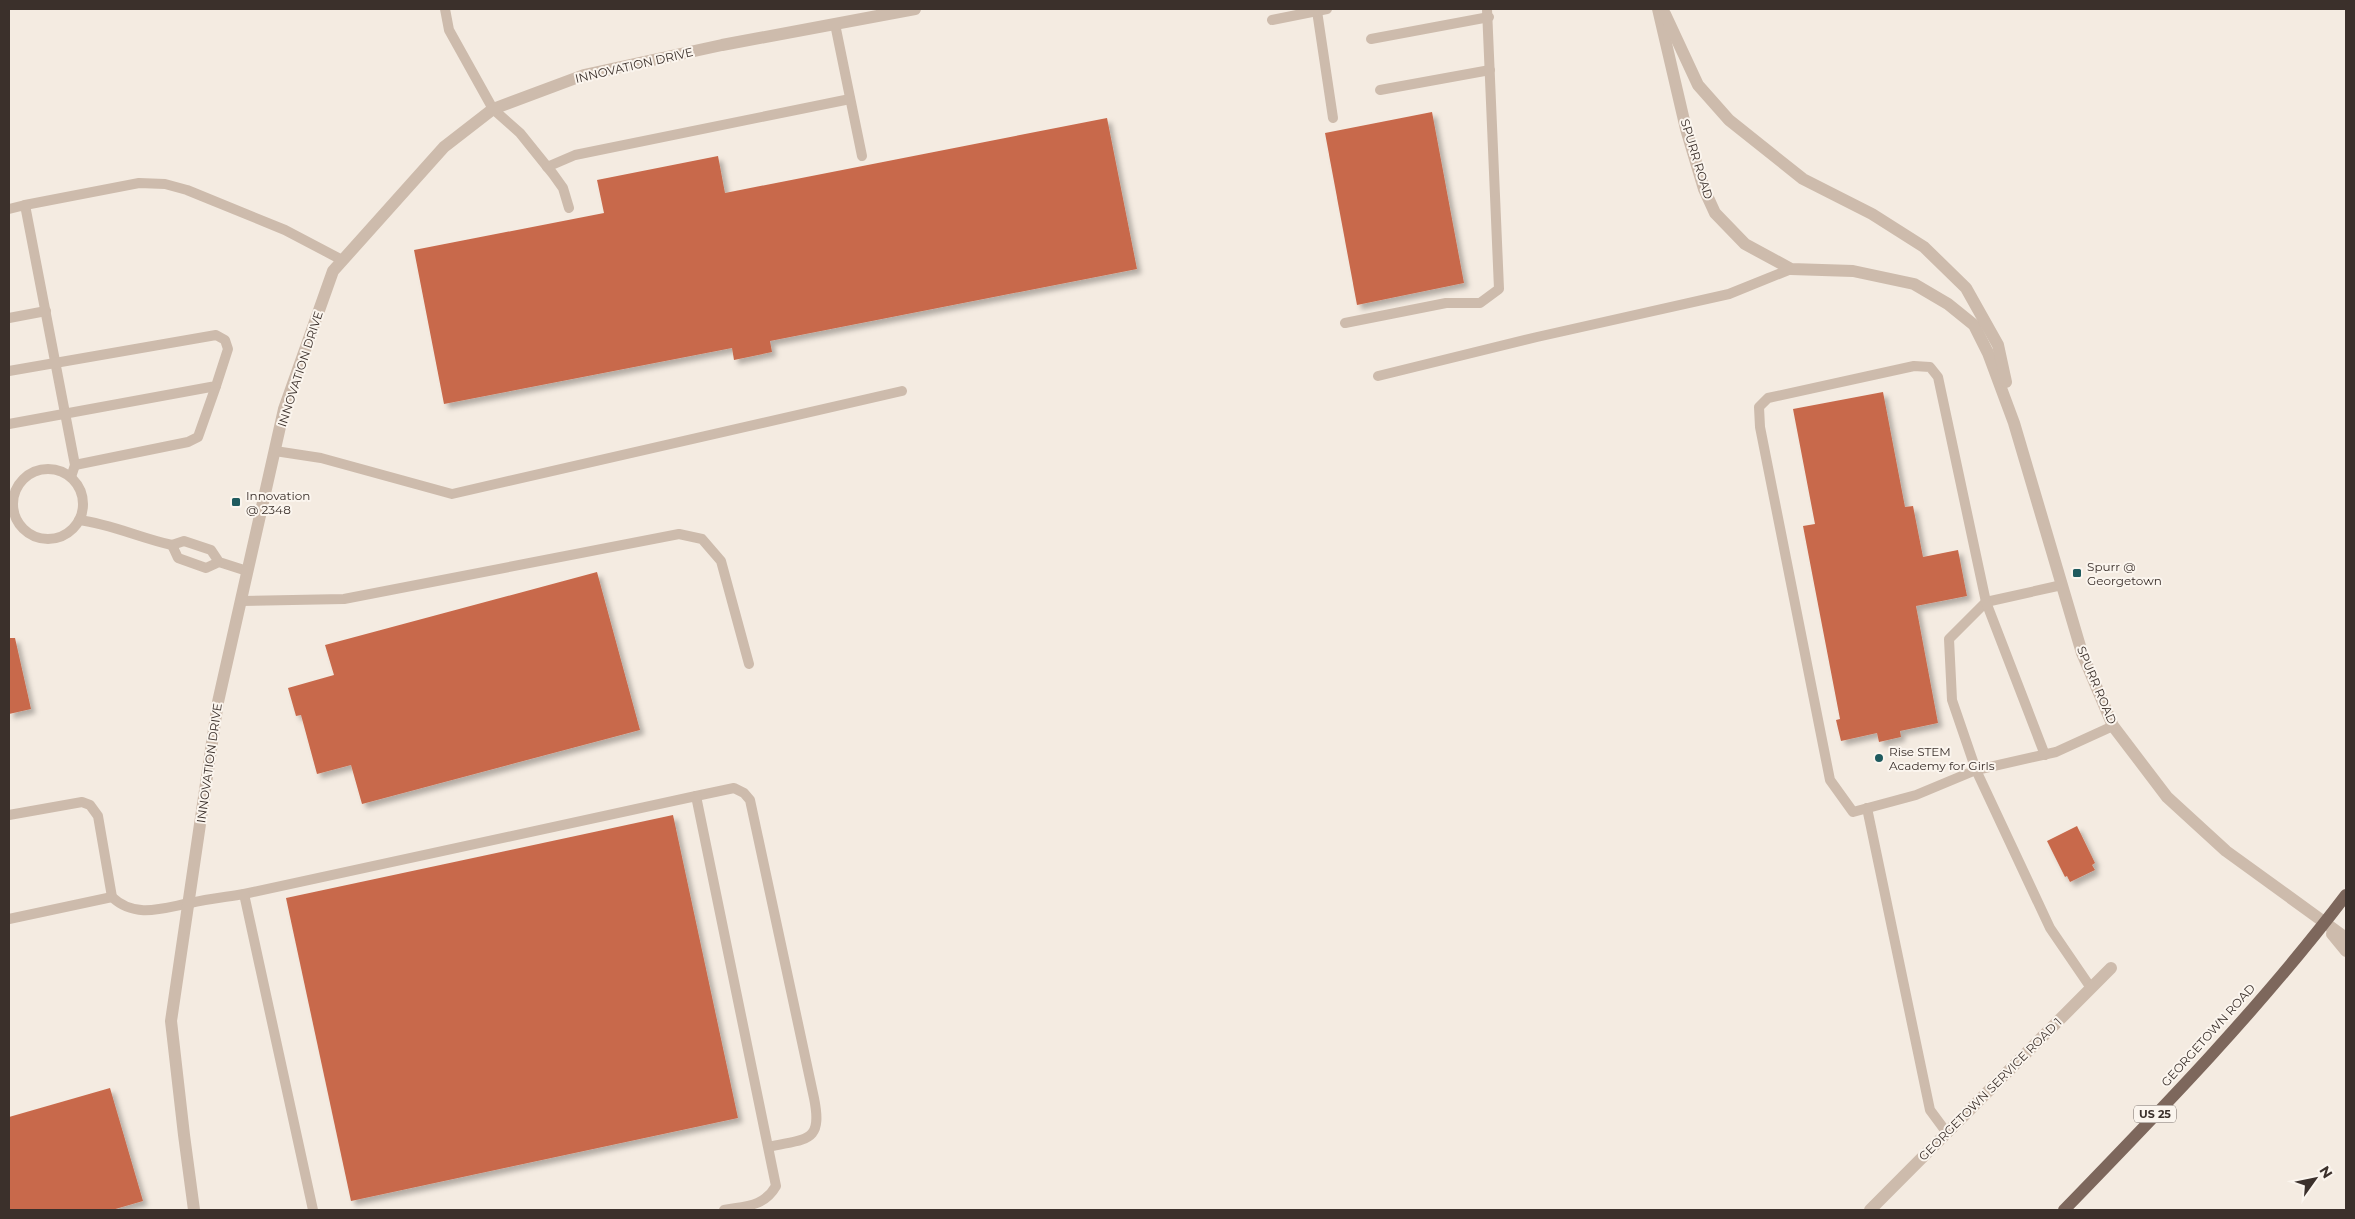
<svg xmlns="http://www.w3.org/2000/svg" width="2355" height="1219" font-family="Montserrat,sans-serif">
	<style>
		.building { fill: #c8694b; filter: url(#shadow) }
		.lines { fill: none; stroke-linecap: round; stroke-linejoin: round }
		.service { stroke: #cdbbac; stroke-width: 10 }
		.minor { stroke: #cdbbac; stroke-width: 12 }
		.tertiary { stroke: #cdbbac; stroke-width: 12 }
		.primary { stroke: #7d675c; stroke-width: 12 }
		.poi-dot { fill: #1f5a5e; stroke: #fbf5ee; stroke-width: 2 }
		.labels { text-anchor: middle; dominant-baseline: central; stroke-width: 4; stroke-linejoin: round; paint-order: stroke }
		.shield { fill: #fbf5ee; stroke: #756b66; stroke-width: 1 }
		.shield-label { font-size: 11px; font-weight: bold; fill: #3b302b }
		.street-label { font-size: 12px; fill: #3b302b; stroke: #fbf5ee }
		.poi-label { font-size: 12px; fill: #3b302b; stroke: #fbf5ee; text-anchor: start }
	</style>
	<defs>
		<filter id="shadow"><feDropShadow dx="4.5" dy="4.5" stdDeviation="2.5" flood-color="#0004"/></filter>
	</defs>
	<rect width="100%" height="100%" fill="#f4ebe1"/>
	<g class="building">
		<polygon points="1432,112 1464,283 1357,305 1325,133"/>
		<polygon points="1107,118 1137,269 770,341 772,352 734,360 732,348 444,404 414,250 604,213 597,180 718,156 725,193"/>
		<polygon points="1883,392 1905,507 1913,506 1923,557 1958,550 1967,596 1916,606 1938,723 1900,731 1901,737 1879,742 1877,733 1841,741 1836,720 1840,719 1803,526 1815,524 1793,409"/>
		<polygon points="597,572 640,730 362,804 351,765 317,774 301,715 296,716 288,688 334,675 325,645"/>
		<polygon points="9,638 15,638 31,709 9,714"/>
		<polygon points="673,815 738,1118 351,1201 286,898"/>
		<polygon points="2077,826 2095,863 2092,865 2095,870 2070,882 2067,876 2065,877 2047,841"/>
		<polygon points="110,1088 143,1201 112,1210 9,1210 9,1117"/>
	</g>
	<g class="lines">
		<g class="service">
			<polyline points="445,9 449,30 493,109 520,133 553,174 563,188 569,208"/>
			<polyline points="1317,11 1333,118"/>
			<polyline points="1272,20 1327,9"/>
			<polyline points="835,24 862,156"/>
			<polyline points="1371,39 1489,17"/>
			<polyline points="1380,90 1490,70"/>
			<polyline points="547,167 575,155 850,99"/>
			<polyline points="25,205 139,183 165,184 187,190 285,230 342,260"/>
			<polyline points="9,209 25,205 75,465 71,477"/>
			<polyline points="9,318 46,311"/>
			<polyline points="1345,323 1446,303 1480,303 1499,289 1487,9"/>
			<polyline points="9,371 216,335 225,340 228,349 216,386 9,424"/>
			<polyline points="1378,376 1537,337 1729,294 1791,269"/>
			<polyline points="275,451 321,458 452,494 902,391"/>
			<polyline points="75,465 188,442 198,437 216,386"/>
			<circle cx="48" cy="504" r="35"/>
			<path d="M 79,520 C 111,524 140,538 172,545"/>
			<polyline points="219,562 211,550 184,541 172,545 178,558 206,568 219,562 247,571"/>
			<polyline points="2062,585 1986,602 1949,639 1952,700 1976,770 2056,752 2113,726"/>
			<polyline points="241,601 344,599 679,534 702,539 721,561 749,664"/>
			<polyline points="2045,755 1986,602 1938,377 1930,367 1914,366 1768,398 1759,407 1760,427 1830,780 1853,812 1916,795 1976,770 2050,928 2091,988"/>
			<path d="M 696,796 L 734,788 L 744,793 L 750,800 L 814,1098 C 823,1143 807,1138 769,1147"/>
			<polyline points="1867,808 1930,1110 1947,1133"/>
			<path d="M 9,815 L 82,802 L 90,805 L 98,816 L 112,897 C 135,919 163,908 190,903 C 208,899 226,897 244,894 L 696,796 L 776,1186 C 764,1207 745,1206 724,1210"/>
			<polyline points="244,894 313,1210"/>
			<polyline points="9,919 112,897"/>
		</g>
		<g class="minor">
			<polyline points="194,1210 184,1135 171,1021 218,702 284,409 333,271 444,147 493,109 584,75 722,45 915,9"/>
			<polyline points="1870,1210 2111,968"/>
		</g>
		<g class="tertiary">
			<polyline points="1658,9 1686,129 1704,189 1715,213 1745,244 1791,269 1853,271 1914,284 1948,304 1974,325 1988,353 2014,423 2082,653 2113,726 2167,797 2226,851 2346,938"/>
			<polyline points="1665,14 1698,85 1729,120 1803,179 1872,214 1924,247 1966,288 1998,345 2006,382"/>
			<polyline points="2332,934 2346,951"/>
		</g>
		<path class="primary" d="M 2064,1210 C 2162,1109 2261,1007 2346,895"/>
	</g>
	<g class="poi-dot">
		<rect x="231" y="497" width="10" height="10" rx="2.5"/>
		<rect x="2072" y="568" width="10" height="10" rx="2.5"/>
		<circle cx="1879" cy="758" r="5"/>
	</g>
	<g class="labels">
		<rect class="shield" x="2134" y="1105.5" width="42" height="17" rx="4"/>
		<g class="shield-label">
			<text x="2155" y="1114">US 25</text>
		</g>
		<g class="street-label">
			<text transform="translate(634 65) rotate(-13)">INNOVATION DRIVE</text>
			<text transform="translate(1697 159) rotate(73)">SPURR ROAD</text>
			<text transform="translate(300 369) rotate(-72)">INNOVATION DRIVE</text>
			<text transform="translate(2097 685) rotate(67)">SPURR ROAD</text>
			<text transform="translate(209 763) rotate(-82)">INNOVATION DRIVE</text>
			<text transform="translate(2208 1035) rotate(-48)">GEORGETOWN ROAD</text>
			<text transform="translate(1990 1089) rotate(-45)">GEORGETOWN SERVICE ROAD 1</text>
		</g>
		<g class="poi-label">
			<text x="246" y="495">Innovation<tspan x="246" dy="14">@ 2348</tspan></text>
			<text x="2087" y="566">Spurr @<tspan x="2087" dy="14">Georgetown</tspan></text>
			<text x="1889" y="751">Rise STEM<tspan x="1889" dy="14">Academy for Girls</tspan></text>
		</g>
	</g>
	<rect width="2355" height="1219" fill="none" stroke="#3b302b" stroke-width="20"/>
	<g transform="translate(2315 1179) rotate(57)" stroke="#fbf5ee" stroke-width="4" paint-order="stroke">
	<path d="M0-4L9 19L0 12L-9 19Z" fill="#3b302b"/>
	<text y="-8" font-size="14" font-weight="bold" text-anchor="middle" fill="#3b302b">N</text>
	</g>
</svg>
